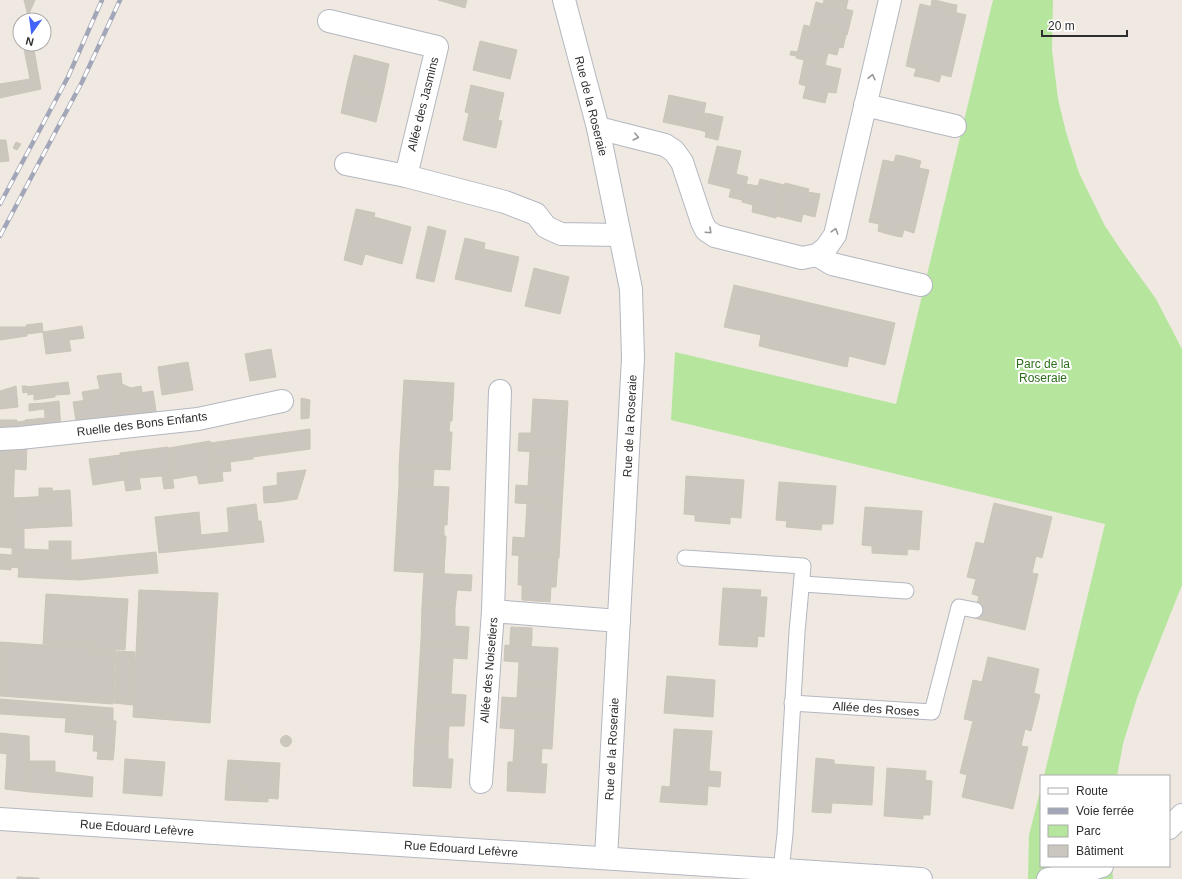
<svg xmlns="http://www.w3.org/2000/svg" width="1182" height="879" font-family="Arial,sans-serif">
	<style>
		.green { fill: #b6e59e }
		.building { fill: #cbc7bf; stroke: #cbc5ba }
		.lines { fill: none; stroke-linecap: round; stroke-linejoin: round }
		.service-casing { stroke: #b4b7c1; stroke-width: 17 }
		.minor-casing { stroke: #b4b7c1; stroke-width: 24 }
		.tertiary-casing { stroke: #b4b7c1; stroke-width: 24 }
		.service { stroke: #fff; stroke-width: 15 }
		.minor { stroke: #fff; stroke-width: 22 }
		.tertiary { stroke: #fff; stroke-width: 22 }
		.rail-casing { stroke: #a3a6b8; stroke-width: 4.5 }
		.rail { stroke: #fff; stroke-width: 3; stroke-dasharray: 9; stroke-linecap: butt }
		.oneway { stroke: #969696 }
		.labels { text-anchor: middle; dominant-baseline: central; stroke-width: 4; stroke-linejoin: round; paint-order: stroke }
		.street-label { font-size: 12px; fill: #2e2e2e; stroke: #fff }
		.park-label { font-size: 12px; fill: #2c6e1b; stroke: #fff }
	</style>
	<rect width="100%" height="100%" fill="#efe9e1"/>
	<g class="green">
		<polygon points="993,0 1053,0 1052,50 1058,99 1066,132 1079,173 1105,226 1123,253 1156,299 1182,349 1182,585 1137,698 1123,744 1117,776 1044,776 1105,524 671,420 675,352 896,404"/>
		<polygon points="1041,788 1041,866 1112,866 1113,879 1028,879 1029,835"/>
	</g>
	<g class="building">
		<polygon points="24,0 35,0 28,16"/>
		<polygon points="438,0 467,0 465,8"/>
		<polygon points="824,0 848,0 846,9 853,11 847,35 810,26 816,2 823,4"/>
		<polygon points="932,0 939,1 937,8 931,6"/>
		<polygon points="939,1 951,4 950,11 966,15 951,77 935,73 933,80 920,77 922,70 906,66 920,4 937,8"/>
		<polygon points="951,4 957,5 956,12 950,11"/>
		<polygon points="804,25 846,35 843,48 839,47 837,55 828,53 825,65 796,58"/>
		<polygon points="480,41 517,50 510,79 473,70"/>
		<polygon points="23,44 33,44 41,89 0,98 0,84 30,79"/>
		<polygon points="791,51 798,52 797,56 790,55"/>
		<polygon points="354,55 389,64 383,93 347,84"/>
		<polygon points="804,60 841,69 836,93 828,92 825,103 803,98 806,86 799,84"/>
		<polygon points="916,69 922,70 920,77 914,76"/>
		<polygon points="935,73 941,75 939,82 933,80"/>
		<polygon points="347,84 383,93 376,122 341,113"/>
		<polygon points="471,85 504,93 498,120 465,112"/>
		<polygon points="669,95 706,103 700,130 663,122"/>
		<polygon points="469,113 502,121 496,148 463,140"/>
		<polygon points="704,113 710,114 706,132 700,130"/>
		<polygon points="710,114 723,117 718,140 705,137"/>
		<polygon points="0,140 6,140 9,161 0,162"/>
		<polygon points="16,142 21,144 17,150 13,148"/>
		<polygon points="717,146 741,151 736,174 748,177 742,200 729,197 731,189 708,183"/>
		<polygon points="896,155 902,156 900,163 894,162"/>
		<polygon points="902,156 914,159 913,167 929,170 914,233 898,228 896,236 884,233 885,225 869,222 883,160 900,163"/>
		<polygon points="914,159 921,161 919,168 913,167"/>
		<polygon points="760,179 784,185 776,218 752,212 753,205 742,202 746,184 758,186"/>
		<polygon points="785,183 809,189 808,192 820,194 815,217 803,214 801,222 777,216"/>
		<polygon points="356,209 375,213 374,217 411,227 402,264 365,254 362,265 344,260"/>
		<polygon points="879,224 885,225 884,233 878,231"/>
		<polygon points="428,226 446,231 434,282 416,278"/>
		<polygon points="898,228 904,230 902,237 896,236"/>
		<polygon points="465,238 485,243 484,249 519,257 511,292 455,279"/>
		<polygon points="534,268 569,277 560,314 525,306"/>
		<polygon points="734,285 895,323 885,365 849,356 847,367 759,346 761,335 724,327"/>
		<polygon points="42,323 43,332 27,334 26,325"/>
		<polygon points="82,326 84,338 69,340 71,351 46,354 43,332"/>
		<polygon points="0,327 26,327 27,336 0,340"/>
		<polygon points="271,349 276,377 250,381 245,354"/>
		<polygon points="188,362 193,390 162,395 158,367"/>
		<polygon points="121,373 122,384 113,385 112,374"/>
		<polygon points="112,374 115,396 113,397 117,422 77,427 73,402 95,399 94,390 100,389 97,376"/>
		<polygon points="404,380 454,383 452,421 450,421 449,432 452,432 450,470 399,467"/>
		<polygon points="68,382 70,394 55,395 55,397 34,400 34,394 28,395 27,387"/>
		<polygon points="122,384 131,388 141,386 142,392 115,396 113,385"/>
		<polygon points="16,386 18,407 0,409 0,391"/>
		<polygon points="22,386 27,386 28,392 23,393"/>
		<polygon points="94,390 95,399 84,401 82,392"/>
		<polygon points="153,391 157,417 117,422 113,397"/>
		<polygon points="301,398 310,400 309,418 301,419"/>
		<polygon points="533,399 568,401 565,453 518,451 519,433 531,433"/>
		<polygon points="59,401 61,429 46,430 44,403"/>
		<polygon points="44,403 44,409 29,411 29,404"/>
		<polygon points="45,418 46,430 26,432 25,420"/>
		<polygon points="0,420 17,420 17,422 25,421 26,432 0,432"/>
		<polygon points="310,429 310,449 253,457 253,459 213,464 210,443"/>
		<polygon points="210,441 216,482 199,484 197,475 173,479 169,448"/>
		<polygon points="0,446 15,446 13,517 0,517"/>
		<polygon points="15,446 27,446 26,470 14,469"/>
		<polygon points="168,447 174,488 164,489 162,476 139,478 141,489 126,491 120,453"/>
		<polygon points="530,451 565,453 562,505 515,503 516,485 528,486"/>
		<polygon points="120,455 124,480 93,485 89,459"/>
		<polygon points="230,462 231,471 222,472 223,481 216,482 213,464"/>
		<polygon points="399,467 434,469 433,486 399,485"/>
		<polygon points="306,470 297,499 278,502 277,473"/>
		<polygon points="686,476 744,480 741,518 730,517 730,524 695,521 695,515 684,514"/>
		<polygon points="779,482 836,486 833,524 822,524 821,530 786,527 787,521 776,520"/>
		<polygon points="278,485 278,502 264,503 263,487"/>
		<polygon points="399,485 449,487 447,525 444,525 444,536 446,536 444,574 394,571"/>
		<polygon points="39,488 52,488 53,496 39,497"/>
		<polygon points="70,490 72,526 13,529 13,498 53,496 52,491"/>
		<polygon points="527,503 562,505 559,558 512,555 513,537 525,538"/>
		<polygon points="994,503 1052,517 1042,558 1036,556 1032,573 1038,574 1025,630 974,618 979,596 972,594 976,579 967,577 976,542 984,544"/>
		<polygon points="256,504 258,521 261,521 264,542 159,553 155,517 199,512 201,535 229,532 227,508"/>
		<polygon points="865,507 922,511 919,550 908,549 907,555 872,553 872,546 862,545"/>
		<polygon points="0,517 13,517 12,548 0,547"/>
		<polygon points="24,528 24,557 12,555 13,529"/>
		<polygon points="49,541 71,541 71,560 24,557 24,549 49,550"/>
		<polygon points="156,552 158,573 79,580 77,560"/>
		<polygon points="0,554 20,556 19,568 11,567 11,570 0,569"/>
		<polygon points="20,556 68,560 77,560 79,580 18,577"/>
		<polygon points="519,556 558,558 556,587 551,587 550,602 522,600 522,585 518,585"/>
		<polygon points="424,573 472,575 471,591 457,590 455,608 422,607"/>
		<polygon points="723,588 761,590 760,597 767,597 764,637 758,636 757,647 719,645"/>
		<polygon points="139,590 218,593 210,723 133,717"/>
		<polygon points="46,594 128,599 125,650 43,644"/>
		<polygon points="422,607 455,608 455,626 469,627 468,643 421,640"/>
		<polygon points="511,627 532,628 532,639 510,638"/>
		<polygon points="510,638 532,639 531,646 510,645"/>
		<polygon points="421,640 468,643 467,659 453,658 452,676 419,674"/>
		<polygon points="0,642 116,650 113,704 0,696"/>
		<polygon points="505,645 558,648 556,682 518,680 519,662 504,661"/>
		<polygon points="117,651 135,652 133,705 114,703"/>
		<polygon points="988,657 1039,669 1034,693 1040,695 1031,731 1025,729 1021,746 1028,747 1013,809 962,797 967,775 960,773 973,721 964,719 973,680 982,682"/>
		<polygon points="419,674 452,676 451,694 466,695 465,711 417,708"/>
		<polygon points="667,676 715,680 713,717 664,713"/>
		<polygon points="518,680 556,682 554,715 501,713 502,697 517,698"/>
		<polygon points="0,699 113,708 113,721 0,714"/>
		<polygon points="417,708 465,711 464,726 449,726 448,744 415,742"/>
		<polygon points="501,713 554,715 552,749 514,747 515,729 500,728"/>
		<polygon points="66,718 116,721 114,752 93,751 94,735 65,732"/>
		<polygon points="674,729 712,731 709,771 721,772 720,787 708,786 707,805 660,802 662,786 670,787"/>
		<polygon points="0,733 29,736 30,792 5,789 7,754 0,753"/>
		<circle cx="286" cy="741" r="5.5"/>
		<polygon points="415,742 448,744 448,759 453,759 451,788 413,786"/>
		<polygon points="514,747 542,749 541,764 547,764 545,793 507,791 508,762 513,762"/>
		<polygon points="98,751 114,752 113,760 97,759"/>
		<polygon points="816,758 834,760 834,764 874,767 872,805 832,803 831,813 812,812"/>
		<polygon points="125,759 165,762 162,796 123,793"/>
		<polygon points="228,760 280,763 278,799 242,796 243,784 226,783"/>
		<polygon points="30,761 55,761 55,772 93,777 92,797 30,792"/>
		<polygon points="887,768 926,771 925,780 932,781 930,815 923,815 923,819 884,816"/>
		<polygon points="226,783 243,784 242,796 268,798 268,802 225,800"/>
		<polygon points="17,877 39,878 39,879 17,879"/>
	</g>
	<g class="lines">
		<defs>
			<g id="service">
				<polyline points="685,558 803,566 797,632 785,834 781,870"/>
				<polyline points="803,584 906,591"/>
				<polyline points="792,703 932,712 959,607 975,610"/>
			</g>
			<g id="minor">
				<polyline points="564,0 598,128 631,289 633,358 606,858"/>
				<polyline points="329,21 437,47 406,176 505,202 536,214 546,227 561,234 619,235"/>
				<polyline points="865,105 955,126"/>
				<polyline points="598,128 665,145 674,151 682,162 702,222 706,230 715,236 802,258 817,255 826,248 835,235 890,0"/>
				<polyline points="346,164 406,176"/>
				<polyline points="817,255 832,264 921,285"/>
				<polyline points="0,439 20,438 198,419 282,401"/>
				<polyline points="493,611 500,391"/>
				<polyline points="481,782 493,611 619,621"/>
			</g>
			<g id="tertiary">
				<polyline points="0,819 921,879"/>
				<polyline points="1169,828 1182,815"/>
				<polyline points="1048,879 1078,873 1102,866"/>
			</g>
		</defs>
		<use href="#service" class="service-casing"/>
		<use href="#minor" class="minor-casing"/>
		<use href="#tertiary" class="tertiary-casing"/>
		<use href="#service" class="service"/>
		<use href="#minor" class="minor"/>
		<use href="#tertiary" class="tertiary"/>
		<defs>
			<g id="rail">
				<polyline points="0,204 68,77 102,0"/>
				<polyline points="0,236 82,82 120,0"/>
			</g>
		</defs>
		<use href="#rail" class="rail-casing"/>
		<use href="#rail" class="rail"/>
	</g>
	<defs><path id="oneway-chevron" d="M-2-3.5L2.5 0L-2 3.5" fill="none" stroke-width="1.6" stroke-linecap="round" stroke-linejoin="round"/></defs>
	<g class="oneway">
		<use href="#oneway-chevron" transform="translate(872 77) rotate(-77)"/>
		<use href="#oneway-chevron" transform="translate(636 137) rotate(14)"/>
		<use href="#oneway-chevron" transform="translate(709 231) rotate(43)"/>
		<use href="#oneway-chevron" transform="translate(835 231) rotate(-73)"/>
	</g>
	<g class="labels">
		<g class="street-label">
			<text transform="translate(423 104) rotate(-76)">Allée des Jasmins</text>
			<text transform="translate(591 106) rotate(76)">Rue de la Roseraie</text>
			<text transform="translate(142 424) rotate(-7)">Ruelle des Bons Enfants</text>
			<text transform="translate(630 426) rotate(-87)">Rue de la Roseraie</text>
			<text transform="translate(489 670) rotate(-85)">Allée des Noisetiers</text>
			<text transform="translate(876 709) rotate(4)">Allée des Roses</text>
			<text transform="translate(612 749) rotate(-87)">Rue de la Roseraie</text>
			<text transform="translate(137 828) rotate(4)">Rue Edouard Lefèvre</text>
			<text transform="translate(461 849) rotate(4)">Rue Edouard Lefèvre</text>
		</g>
		<g class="park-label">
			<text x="1043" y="364">Parc de la<tspan x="1043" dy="14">Roseraie</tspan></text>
		</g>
	</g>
	<rect x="1040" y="775" width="130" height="92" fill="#ffffff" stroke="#ababab"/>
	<rect x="1048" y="788" width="20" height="6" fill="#ffffff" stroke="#ababab"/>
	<text x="1076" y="795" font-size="12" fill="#2e2e2e">Route</text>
	<rect x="1048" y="808" width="20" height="6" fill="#a3a6b8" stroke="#ababab"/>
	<text x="1076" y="815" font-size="12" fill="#2e2e2e">Voie ferrée</text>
	<rect x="1048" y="825" width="20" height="12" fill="#b6e59e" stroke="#ababab"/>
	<text x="1076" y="835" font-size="12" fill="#2e2e2e">Parc</text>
	<rect x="1048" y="845" width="20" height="12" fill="#cbc7bf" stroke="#ababab"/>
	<text x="1076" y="855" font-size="12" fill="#2e2e2e">Bâtiment</text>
	<g transform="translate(32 32) rotate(194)"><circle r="19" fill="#ffffff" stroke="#ababab"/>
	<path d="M0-3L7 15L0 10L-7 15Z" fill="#4264fb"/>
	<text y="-6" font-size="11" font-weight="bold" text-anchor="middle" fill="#2e2e2e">N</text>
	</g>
	<path d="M1042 30v6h85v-6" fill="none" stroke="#2e2e2e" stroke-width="2"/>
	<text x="1048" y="30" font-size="12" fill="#2e2e2e" stroke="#ffffff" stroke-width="3" paint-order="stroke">20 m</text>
</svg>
